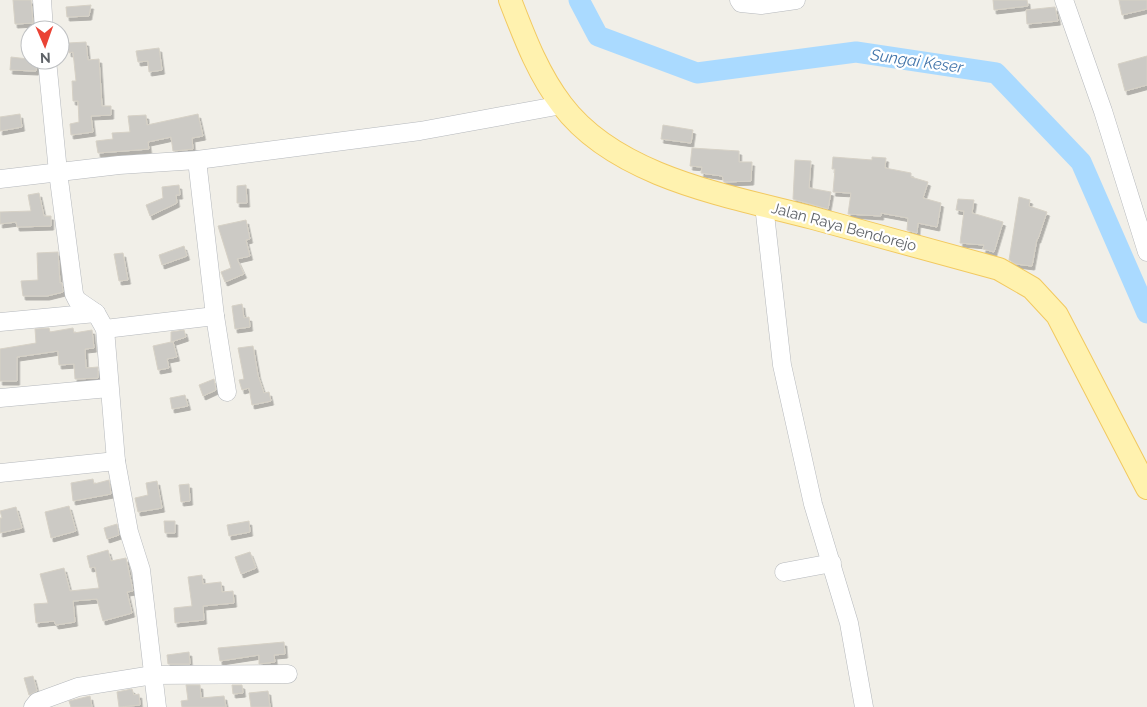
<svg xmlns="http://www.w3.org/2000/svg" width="1147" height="707" font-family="Raleway,sans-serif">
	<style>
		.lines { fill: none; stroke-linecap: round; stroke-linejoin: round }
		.river { stroke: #aadaff; stroke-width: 21 }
		.building { fill: #cccac5; stroke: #d6d1c6; filter: url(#shadow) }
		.minor-casing { stroke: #b5b8bc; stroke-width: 19 }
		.major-casing { stroke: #f2c960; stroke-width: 24 }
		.minor { stroke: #fff; stroke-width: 18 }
		.major { stroke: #fff2af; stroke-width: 22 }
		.labels { text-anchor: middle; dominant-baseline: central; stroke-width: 4.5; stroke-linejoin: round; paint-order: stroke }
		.street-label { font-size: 15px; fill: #5f6368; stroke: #fff }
		.water-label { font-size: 16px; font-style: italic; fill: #4174aa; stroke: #fff }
	</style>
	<defs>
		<filter id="shadow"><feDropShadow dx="2.5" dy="4" stdDeviation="0" flood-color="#0004"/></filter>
	</defs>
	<rect width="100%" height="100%" fill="#f1efe8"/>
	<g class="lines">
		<polyline class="river" points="579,0 598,36 697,73 856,52 996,73 1081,162 1147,313"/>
	</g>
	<g class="building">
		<polygon points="13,0 31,0 33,23 15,24"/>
		<polygon points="993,0 1027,0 1028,6 994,10"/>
		<polygon points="1119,0 1147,0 1147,9 1122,15"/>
		<polygon points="91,5 89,16 67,17 66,7"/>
		<polygon points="1055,7 1058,21 1027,24 1026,10"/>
		<polygon points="86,42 88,60 99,59 102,106 111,106 111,115 91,116 93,132 71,135 70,124 79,122 78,101 73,101 72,81 76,81 73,52 69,53 68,43"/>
		<polygon points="159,48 162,70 149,72 148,61 138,62 136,51"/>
		<polygon points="1147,56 1147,85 1125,91 1118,64"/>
		<polygon points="11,57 37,60 36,71 10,70"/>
		<polygon points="20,114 22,127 0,131 0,117"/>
		<polygon points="198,114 203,136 192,138 193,149 173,151 171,137 148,142 149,149 98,153 96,141 113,139 112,133 130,132 128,116 146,115 147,125"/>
		<polygon points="663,125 693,130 691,143 661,139"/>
		<polygon points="692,148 739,151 739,162 752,162 751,181 724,182 722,176 701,173 702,167 690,166"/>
		<polygon points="833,157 872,160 872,157 886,158 885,168 911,173 911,177 928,182 923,198 941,203 937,227 918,223 917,233 907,230 908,218 881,213 881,216 848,214 851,193 833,192 835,169 832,169"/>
		<polygon points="795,160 811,161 809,188 831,192 828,209 793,199"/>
		<polygon points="179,185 180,195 176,195 177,203 150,216 146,205 163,198 162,187"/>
		<polygon points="246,185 247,203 237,203 237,186"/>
		<polygon points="39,193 44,216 51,216 51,226 17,227 16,222 0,224 0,212 31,211 28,195"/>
		<polygon points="1019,197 1030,200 1029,206 1047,212 1038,239 1037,239 1032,266 1016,264 1009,260"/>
		<polygon points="958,199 974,200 972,213 1003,222 994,252 983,249 984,245 960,243 964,211 956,210"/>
		<polygon points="246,220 250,239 246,240 250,256 237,259 244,274 225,282 221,272 231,268 218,226"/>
		<polygon points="184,246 187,256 162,265 159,255"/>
		<polygon points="58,252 60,283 62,283 63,292 47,296 23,296 21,281 38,280 37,253"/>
		<polygon points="123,253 128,280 119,281 114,254"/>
		<polygon points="242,304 244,318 249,317 250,327 235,329 232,306"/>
		<polygon points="49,328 50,332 73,328 74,333 92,330 94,348 85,349 86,368 98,367 98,378 75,379 74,364 59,365 58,351 17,357 17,381 0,381 0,349 36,343 35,329"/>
		<polygon points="184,330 186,337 171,342 173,342 177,357 167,359 169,368 158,370 153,346 171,342 171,332"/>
		<polygon points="253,346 258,375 264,393 269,392 271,401 252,405 249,388 242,390 239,380 244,379 238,348"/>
		<polygon points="214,379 216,390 203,396 199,385"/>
		<polygon points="185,395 188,406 172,409 170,398"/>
		<polygon points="93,479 94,484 109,480 111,494 73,501 71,483"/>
		<polygon points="157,481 162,508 138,512 135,498 148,495 146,483"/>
		<polygon points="189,484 190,501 181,502 179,485"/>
		<polygon points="69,506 76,531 51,538 45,512"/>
		<polygon points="16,507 22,528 0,533 0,518 2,518 0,511"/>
		<polygon points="164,521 175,521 175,533 165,533"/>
		<polygon points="249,521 250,532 229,536 227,525"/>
		<polygon points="117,524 119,535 107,539 104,528"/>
		<polygon points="108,550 111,561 126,558 133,591 127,592 132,613 103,621 97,599 73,601 75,622 56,625 54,621 36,623 34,604 48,603 40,574 64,568 70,591 99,588 95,567 90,568 87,556"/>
		<polygon points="250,552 256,568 241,574 235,557"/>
		<polygon points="202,575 203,584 221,582 222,592 233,591 234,603 203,606 204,620 175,623 174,608 192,606 188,577"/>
		<polygon points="284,642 285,654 274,655 275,662 259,664 259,655 220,661 218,648"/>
		<polygon points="189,652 190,664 168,664 167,655"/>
		<polygon points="33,676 37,691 29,695 24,678"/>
		<polygon points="186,685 200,685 201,698 224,696 226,707 182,707 181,701 188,700"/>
		<polygon points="232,685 242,685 243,693 233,694"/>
		<polygon points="132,689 134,695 139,694 140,705 119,707 117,692"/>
		<polygon points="268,691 270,707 251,707 249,693"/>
		<polygon points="90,696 92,707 71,707 69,701"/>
	</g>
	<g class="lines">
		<defs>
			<g id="minor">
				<polyline points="42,0 44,30"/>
				<polyline points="739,0 741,3 761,5 796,0"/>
				<polyline points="1064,0 1103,111 1147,252"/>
				<polyline points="47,60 58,172 74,294 77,300 96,313 105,329 116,461 129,532 141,570 157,707"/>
				<polyline points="197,160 215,316 227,392"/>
				<polyline points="0,179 119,165 197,160 420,131 562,105"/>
				<polyline points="764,205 782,365 813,504 849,623 864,707"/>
				<polyline points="0,322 96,313"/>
				<polyline points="105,329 215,316"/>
				<polyline points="0,398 109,388"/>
				<polyline points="0,473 116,461"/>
				<polyline points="784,572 832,563"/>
				<polyline points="33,707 37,702 78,687 153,675 288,674"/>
			</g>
			<path id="major" d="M 510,0 C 524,36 538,74 562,105 C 617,178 730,196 813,218 C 875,235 937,252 999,269 L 1032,288 L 1057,315 L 1147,488"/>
		</defs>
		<use href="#minor" class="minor-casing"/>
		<use href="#major" class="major-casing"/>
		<use href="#minor" class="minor"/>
		<use href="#major" class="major"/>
	</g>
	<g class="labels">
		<g class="street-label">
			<text transform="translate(844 227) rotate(15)">Jalan Raya Bendorejo</text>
		</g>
		<g class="water-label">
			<text transform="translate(917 61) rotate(8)">Sungai Keser</text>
		</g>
	</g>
	<g transform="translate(45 45) rotate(178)"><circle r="24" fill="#ffffff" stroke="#bfc1c3"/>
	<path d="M0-4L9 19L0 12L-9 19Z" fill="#ea4335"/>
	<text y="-8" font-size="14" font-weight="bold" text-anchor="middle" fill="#5f6368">N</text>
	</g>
</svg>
